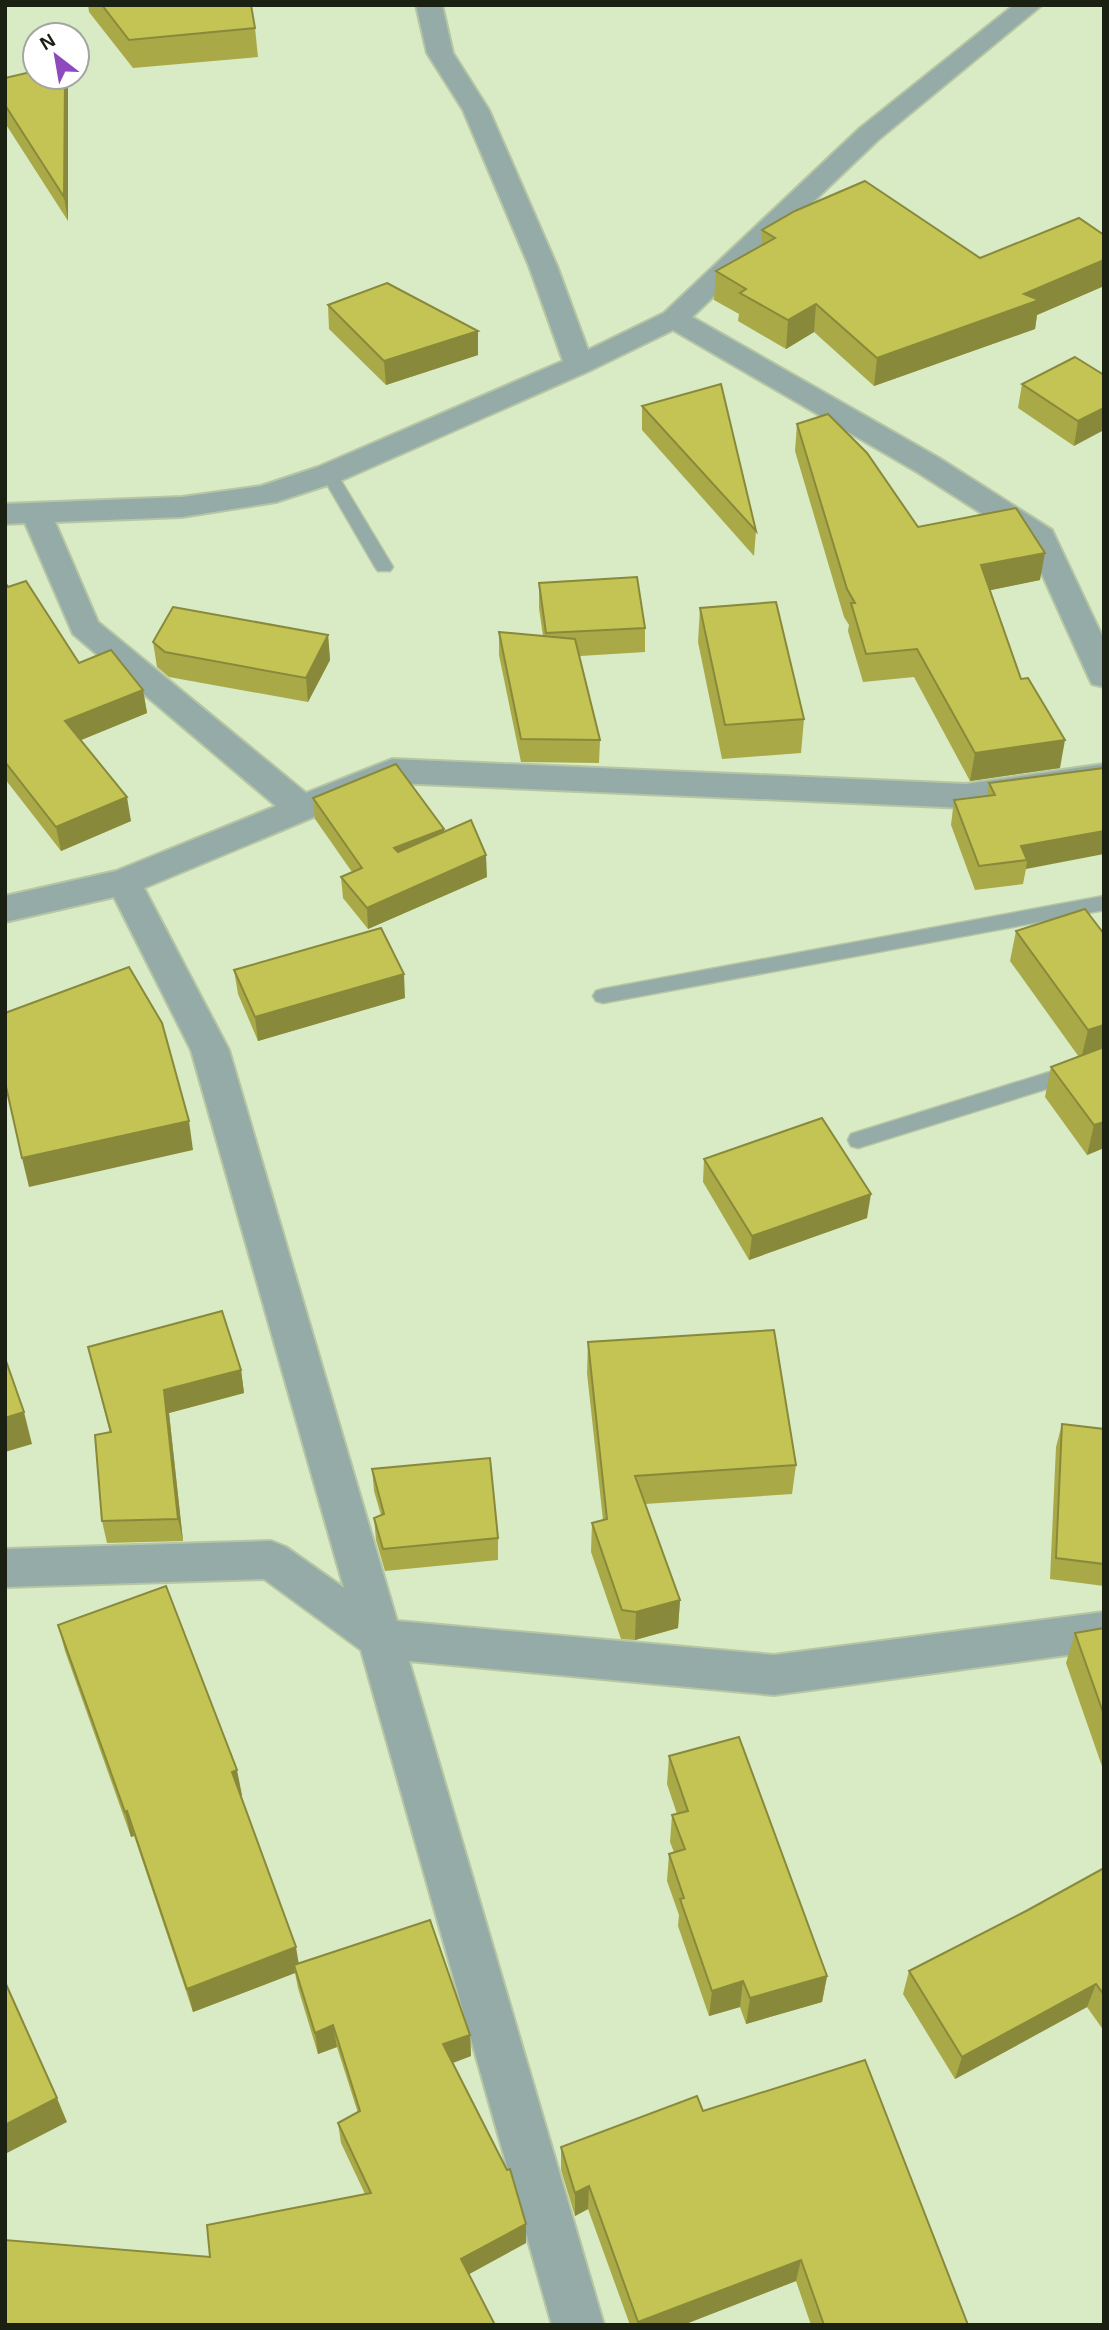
<svg xmlns="http://www.w3.org/2000/svg" width="1109" height="2330" font-family="Helvetica,sans-serif">
	<style>
		.lines { fill: none; stroke-linecap: round; stroke-linejoin: round }
		.service-casing { stroke: #b6c6a4; stroke-width: 3 }
		.minor-casing { stroke: #b6c6a4; stroke-width: 4 }
		.service { fill: #94aba8; fill-rule: evenodd }
		.minor { fill: #94aba8; fill-rule: evenodd }
		.wall { fill: #a9a948 }
		.shaded-wall { fill: #89893b }
		.building { fill: #c4c454; stroke: #89893b; stroke-width: 2 }
	</style>
	<rect width="100%" height="100%" fill="#d8ebc4"/>
	<g class="lines">
		<defs>
			<g id="service">
				<polygon points="329,469 337,474 393,567 390,571 378,571 375,567 321,474"/>
				<polygon points="1104,896 1104,910 603,1003 596,1001 593,996 596,991 603,989"/>
				<polygon points="1104,1055 1104,1071 858,1148 851,1146 848,1140 851,1134"/>
			</g>
			<polygon id="minor" points="416,5 442,5 453,53 489,110 557,266 588,350 664,313 860,128 1014,5 1042,5 878,140 692,317 939,458 1052,530 1104,640 1104,687 1092,684 1088,676 1028,543 917,472 673,330 589,371 340,481 276,502 182,517 55,522 98,622 306,793 392,759 966,784 1104,764 1104,788 966,808 395,783 144,888 229,1050 397,1621 774,1655 1104,1612 1104,1650 774,1695 409,1661 604,2325 552,2325 361,1650 264,1579 5,1587 5,1549 271,1541 286,1547 344,1588 191,1050 114,897 5,922 5,896 116,871 276,806 73,634 25,523 5,524 5,504 182,497 261,486 318,467 563,361 529,266 463,110 427,53"/>
		</defs>
		<use href="#service" class="service-casing"/>
		<use href="#minor" class="minor-casing"/>
		<use href="#service" class="service"/>
		<use href="#minor" class="minor"/>
	</g>
	<g class="wall">
		<polygon points="88,5 251,5 255,28 258,57 133,68 89,12"/>
		<polygon points="67,77 68,87 68,221 5,123 5,78"/>
		<polygon points="762,230 980,258 1104,235 1104,286 1037,315 1035,329 874,386 814,332 786,349 738,321 739,314 714,300 716,271 761,246"/>
		<polygon points="328,305 478,355 386,385 329,329"/>
		<polygon points="1104,375 1074,446 1018,408 1022,384"/>
		<polygon points="642,406 756,531 754,556 642,430"/>
		<polygon points="797,424 918,527 1040,580 990,590 1021,679 1060,768 970,781 914,677 863,682 848,631 849,625 844,617 795,451"/>
		<polygon points="5,582 8,587 79,663 143,690 147,713 81,740 131,821 61,851 5,779"/>
		<polygon points="539,583 645,628 645,652 580,656 600,740 599,763 521,762 499,655 499,632 543,636 539,608"/>
		<polygon points="700,608 804,719 801,753 722,759 698,642"/>
		<polygon points="328,635 330,660 308,702 169,677 157,667 153,642"/>
		<polygon points="1104,768 1026,869 1023,884 975,890 951,825 954,800 987,796 989,783"/>
		<polygon points="313,798 444,832 487,877 368,929 343,898 341,877 352,872 315,819"/>
		<polygon points="1016,931 1104,934 1104,1148 1087,1155 1045,1097 1051,1067 1079,1057 1010,961"/>
		<polygon points="234,970 405,998 258,1041 238,994"/>
		<polygon points="704,1159 867,1218 749,1260 703,1182"/>
		<polygon points="588,1342 796,1465 792,1494 645,1504 680,1600 678,1628 635,1640 621,1639 591,1552 592,1523 603,1520 587,1373"/>
		<polygon points="88,1347 241,1370 244,1393 169,1413 183,1541 107,1543 102,1521 110,1433"/>
		<polygon points="1062,1424 1104,1429 1104,1586 1050,1579 1056,1447"/>
		<polygon points="372,1469 498,1538 498,1560 385,1571 376,1540 374,1518 381,1515 374,1491"/>
		<polygon points="58,1625 242,1795 241,1796 299,1964 470,2035 471,2056 452,2063 526,2243 469,2274 210,2257 365,2194 341,2143 338,2123 358,2113 337,2047 318,2054 298,1988 295,1973 193,2012 134,1836 131,1837 65,1651"/>
		<polygon points="1104,1628 1104,1772 1066,1663 1075,1633"/>
		<polygon points="669,1756 827,1976 822,2002 746,2024 740,2007 709,2016 678,1926 679,1915 667,1881 669,1854 674,1852 670,1842 672,1815 677,1814 667,1784"/>
		<polygon points="1104,1868 1104,2031 1087,2007 955,2079 903,1994 909,1971 1028,1910"/>
		<polygon points="703,2111 968,2325 811,2325 796,2281 683,2325 630,2325 588,2209 575,2216 561,2170 561,2147"/>
	</g>
	<g class="shaded-wall">
		<polygon points="65,77 67,77 68,87 68,221 64,197"/>
		<polygon points="1104,260 1104,286 1037,315 1035,329 874,386 877,358"/>
		<polygon points="816,304 814,332 786,349 788,320"/>
		<polygon points="478,331 478,355 386,385 384,361"/>
		<polygon points="1104,408 1104,430 1074,446 1078,421"/>
		<polygon points="1045,553 1040,580 977,593 981,565"/>
		<polygon points="328,635 330,660 308,702 306,678"/>
		<polygon points="143,690 147,713 69,745 65,721"/>
		<polygon points="1065,740 1060,768 970,781 975,753"/>
		<polygon points="127,797 131,821 61,851 56,827"/>
		<polygon points="444,829 445,850 396,869 394,848"/>
		<polygon points="1104,831 1104,854 1026,869 1027,860 1021,846"/>
		<polygon points="486,855 487,877 368,929 367,908"/>
		<polygon points="404,974 405,998 258,1041 255,1017"/>
		<polygon points="1104,1025 1104,1050 1081,1059 1088,1030"/>
		<polygon points="189,1121 193,1150 29,1187 22,1158"/>
		<polygon points="1104,1122 1104,1148 1087,1155 1094,1125"/>
		<polygon points="871,1194 867,1218 749,1260 752,1236"/>
		<polygon points="241,1370 244,1393 169,1413 183,1541 178,1519 164,1390"/>
		<polygon points="24,1412 32,1444 5,1452 5,1418"/>
		<polygon points="680,1600 678,1628 635,1640 636,1612"/>
		<polygon points="237,1770 242,1795 237,1797 232,1772"/>
		<polygon points="127,1811 134,1836 131,1837 125,1812"/>
		<polygon points="296,1947 300,1971 294,1965 295,1973 193,2012 187,1989"/>
		<polygon points="827,1976 822,2002 746,2024 750,1998"/>
		<polygon points="743,1981 740,2007 709,2016 712,1991"/>
		<polygon points="1096,1984 1087,2007 955,2079 962,2057"/>
		<polygon points="333,2025 337,2047 318,2054 315,2033"/>
		<polygon points="470,2035 471,2056 445,2066 443,2044"/>
		<polygon points="57,2098 67,2122 5,2154 5,2125"/>
		<polygon points="589,2186 588,2209 575,2216 575,2193"/>
		<polygon points="526,2224 526,2243 462,2278 461,2259"/>
		<polygon points="801,2260 796,2281 683,2325 638,2325 638,2322"/>
	</g>
	<g class="building">
		<polygon points="102,5 251,5 255,28 129,40"/>
		<polygon points="35,71 35,77 65,77 64,197 5,105 5,78"/>
		<polygon points="865,181 980,258 1079,218 1104,235 1104,260 1024,294 1039,300 877,358 816,304 788,320 740,293 746,289 716,271 775,238 762,230 795,211"/>
		<polygon points="387,283 478,331 384,361 328,305"/>
		<polygon points="1075,357 1104,375 1104,408 1078,421 1022,384"/>
		<polygon points="721,384 756,531 642,406"/>
		<polygon points="828,414 867,453 918,527 1016,508 1045,553 981,565 1021,679 1028,678 1065,740 975,753 917,649 866,654 851,603 855,603 847,589 797,424"/>
		<polygon points="637,577 645,628 546,633 539,583"/>
		<polygon points="26,581 79,663 111,650 143,690 65,721 127,797 56,827 5,762 5,582 8,587"/>
		<polygon points="776,602 804,719 725,725 700,608"/>
		<polygon points="173,607 328,635 306,678 165,652 153,642"/>
		<polygon points="499,632 575,639 600,740 521,739"/>
		<polygon points="396,764 444,829 394,848 398,852 471,820 486,855 367,908 341,877 362,868 313,798"/>
		<polygon points="1104,768 1104,831 1021,846 1027,860 979,866 954,800 995,795 989,783"/>
		<polygon points="1085,909 1104,934 1104,1025 1088,1030 1016,931"/>
		<polygon points="381,928 404,974 255,1017 234,970"/>
		<polygon points="129,967 162,1023 189,1121 22,1158 5,1082 5,1013"/>
		<polygon points="1104,1047 1104,1122 1094,1125 1051,1067"/>
		<polygon points="822,1118 871,1194 752,1236 704,1159"/>
		<polygon points="222,1311 241,1370 164,1390 178,1519 102,1521 95,1435 111,1432 88,1347"/>
		<polygon points="774,1330 796,1465 635,1476 680,1600 636,1612 622,1610 592,1523 607,1519 588,1342"/>
		<polygon points="5,1358 24,1412 5,1418"/>
		<polygon points="1062,1424 1104,1429 1104,1564 1056,1558"/>
		<polygon points="490,1458 498,1538 383,1549 374,1518 384,1514 372,1469"/>
		<polygon points="166,1586 237,1770 232,1772 296,1947 187,1989 127,1811 125,1812 58,1625"/>
		<polygon points="1104,1628 1104,1715 1075,1633"/>
		<polygon points="739,1737 827,1976 750,1998 743,1981 712,1991 680,1899 684,1898 669,1854 685,1849 672,1815 688,1811 669,1756"/>
		<polygon points="1104,1868 1104,1995 1096,1984 962,2057 909,1971 1028,1910"/>
		<polygon points="430,1920 470,2035 443,2044 507,2170 510,2169 526,2224 461,2259 495,2325 5,2325 5,2240 210,2257 207,2225 371,2193 338,2123 360,2111 333,2025 315,2033 294,1965"/>
		<polygon points="5,1982 57,2098 5,2125"/>
		<polygon points="865,2060 968,2325 824,2325 801,2260 638,2322 589,2186 575,2193 561,2147 697,2096 703,2111"/>
	</g>
	<rect width="1109" height="2330" fill="none" stroke="#1a2012" stroke-width="14"/>
	<g transform="translate(56 56) rotate(329)"><circle r="33" fill="#ffffff" stroke="#a3a6a0" stroke-width="2"/>
	<path d="M0-5L12 26L0 18L-12 26Z" fill="#8e49bd"/>
	<text y="-10" font-size="19" font-weight="bold" text-anchor="middle" fill="#1a2012">N</text>
	</g>
</svg>
